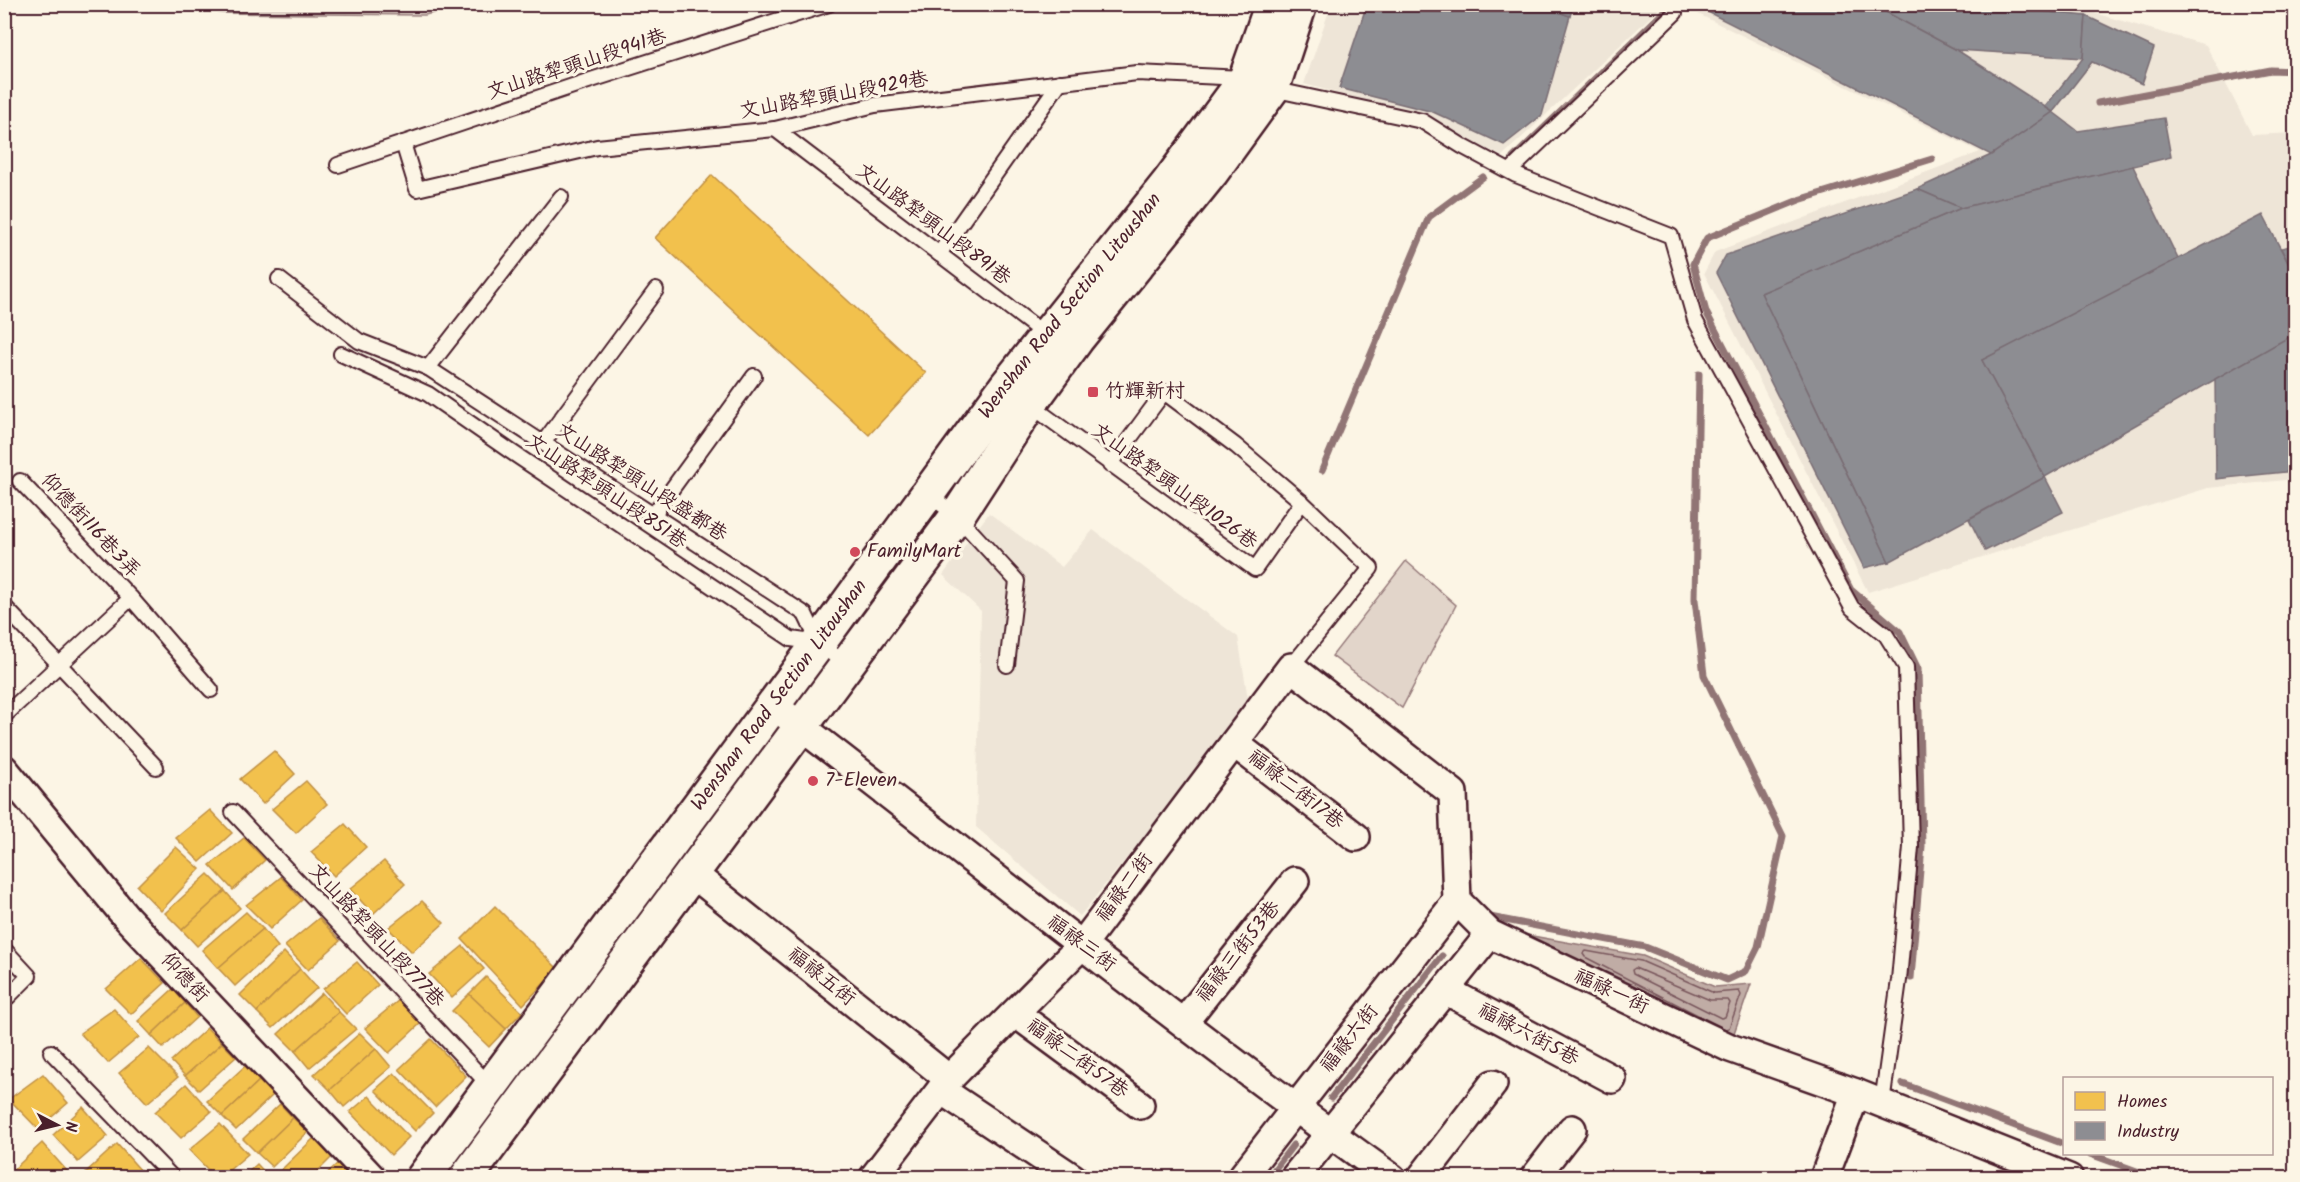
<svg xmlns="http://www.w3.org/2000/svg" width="2300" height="1182" font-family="Kalam,'LXGW WenKai TC',sans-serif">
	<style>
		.built { fill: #eee5d7 }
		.green { fill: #e2d5ca; stroke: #967a7a; stroke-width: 1.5 }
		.water { fill: #c0aca5; stroke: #917474; stroke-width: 1.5 }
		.homes { fill: #f2c14e; stroke: #c09044; stroke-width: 1.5 }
		.industry { fill: #8d8d92; stroke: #796c73; stroke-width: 1.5 }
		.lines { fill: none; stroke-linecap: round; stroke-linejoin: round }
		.shore { stroke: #79575c; stroke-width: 1.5 }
		.stream { stroke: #917474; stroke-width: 7 }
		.lane-casing { stroke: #4a1f2b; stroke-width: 18 }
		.street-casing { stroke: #4a1f2b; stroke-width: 32 }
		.secondary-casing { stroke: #4a1f2b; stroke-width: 38 }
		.lane { stroke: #fcf5e5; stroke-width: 14 }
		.street { stroke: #fcf5e5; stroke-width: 27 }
		.secondary { stroke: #fcf5e5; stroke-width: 33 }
		.poi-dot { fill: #d1495b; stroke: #fcf5e5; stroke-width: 2 }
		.labels { text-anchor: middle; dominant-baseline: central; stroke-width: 6; stroke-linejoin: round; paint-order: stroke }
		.street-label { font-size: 20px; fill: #4a1f2b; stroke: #fcf5e5 }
		.poi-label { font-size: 20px; fill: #4a1f2b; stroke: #fcf5e5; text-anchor: start }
	</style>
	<rect width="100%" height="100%" fill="#fcf5e5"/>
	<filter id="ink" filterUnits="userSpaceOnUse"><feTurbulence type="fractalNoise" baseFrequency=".0167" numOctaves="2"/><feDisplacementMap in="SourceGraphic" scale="12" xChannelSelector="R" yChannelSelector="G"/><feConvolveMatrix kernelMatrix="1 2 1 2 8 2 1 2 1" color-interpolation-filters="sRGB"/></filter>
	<g filter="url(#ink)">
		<g class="built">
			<polygon points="1331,5 1663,5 1502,156 1425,117 1304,84"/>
			<polygon points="1680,5 2066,5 2206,45 2252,135 2295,133 2295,479 2208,488 1868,592 1704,273 1715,252 1980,152"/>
			<polygon points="989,513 1062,567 1093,530 1238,637 1249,705 1080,916 976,827 981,611 943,575"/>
		</g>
		<g class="green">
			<polygon points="156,5 465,4 465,5 425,15 223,13"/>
			<polygon points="1406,561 1456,605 1402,708 1332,656"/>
		</g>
		<polygon class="water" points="1527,935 1643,956 1715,987 1751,984 1732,1039"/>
		<g class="homes">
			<polygon points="712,175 926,373 869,435 655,238"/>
			<polygon points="274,751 295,774 263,804 240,779"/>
			<polygon points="306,781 327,804 296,833 272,809"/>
			<polygon points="210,810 232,833 200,862 176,838"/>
			<polygon points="345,824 366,847 334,876 311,852"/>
			<polygon points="244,838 265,860 233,890 210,865"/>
			<polygon points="176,847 200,869 161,911 137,886"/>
			<polygon points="384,861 405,884 373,914 350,889"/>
			<polygon points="208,874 225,891 182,930 165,913"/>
			<polygon points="281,877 302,900 270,929 246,905"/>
			<polygon points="225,891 240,908 197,946 182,930"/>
			<polygon points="422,901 444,923 412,952 388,928"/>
			<polygon points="495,906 558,969 523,1005 462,939"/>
			<polygon points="246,912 263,929 218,968 202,950"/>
			<polygon points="319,918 340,941 308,970 285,946"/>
			<polygon points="263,929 278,947 235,986 218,968"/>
			<polygon points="463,946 484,969 452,998 429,974"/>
			<polygon points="284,952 300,969 257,1012 240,995"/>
			<polygon points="141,958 165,983 131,1014 106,989"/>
			<polygon points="357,962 378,985 346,1014 323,989"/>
			<polygon points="300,969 317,988 273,1028 257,1012"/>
			<polygon points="486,977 522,1012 506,1029 469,994"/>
			<polygon points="173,989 185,1003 151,1035 138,1021"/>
			<polygon points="322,993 339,1012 295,1051 278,1034"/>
			<polygon points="469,994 506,1029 489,1047 452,1011"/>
			<polygon points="399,1000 421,1023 389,1053 365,1028"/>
			<polygon points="185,1003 197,1017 163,1048 151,1035"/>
			<polygon points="114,1009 139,1037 108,1063 80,1033"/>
			<polygon points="339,1012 356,1029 309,1068 295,1051"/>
			<polygon points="207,1028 222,1043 185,1076 171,1061"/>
			<polygon points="360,1033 376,1049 330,1090 314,1074"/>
			<polygon points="431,1039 466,1076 435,1107 399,1069"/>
			<polygon points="222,1043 236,1057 199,1090 185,1076"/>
			<polygon points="149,1048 178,1077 147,1103 119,1073"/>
			<polygon points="376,1049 391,1067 344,1107 330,1090"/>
			<polygon points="245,1066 259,1081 222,1116 207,1101"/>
			<polygon points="394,1073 433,1113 415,1131 375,1090"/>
			<polygon points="43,1074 68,1103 38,1129 9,1099"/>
			<polygon points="259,1081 273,1095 236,1130 222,1116"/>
			<polygon points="186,1084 211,1112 181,1138 155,1112"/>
			<polygon points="369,1096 409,1137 391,1155 350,1112"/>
			<polygon points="280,1104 293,1118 257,1153 243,1139"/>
			<polygon points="83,1107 108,1136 78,1162 53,1135"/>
			<polygon points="293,1118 308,1132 272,1167 257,1153"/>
			<polygon points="220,1124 248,1154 220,1178 216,1178 189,1150"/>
			<polygon points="314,1138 332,1157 311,1178 285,1178 279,1172"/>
			<polygon points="42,1143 67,1171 60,1178 18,1178 12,1171"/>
			<polygon points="117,1144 142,1172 136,1178 92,1178 86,1172"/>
			<polygon points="338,1163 352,1178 322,1178"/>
			<polygon points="257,1164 270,1178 242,1178"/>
		</g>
		<g class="industry">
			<polygon points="1367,4 1535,4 1570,16 1542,115 1504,145 1433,112 1339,88"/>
			<polygon points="1535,4 1574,4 1570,16"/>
			<polygon points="1692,4 1871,4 1957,50 2053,112 1991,155"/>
			<polygon points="1871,4 1975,4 2086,16 2083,58 1957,50"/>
			<polygon points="2086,16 2154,48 2142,84 2092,62 2053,112 2045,107 2083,58"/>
			<polygon points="2053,112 2078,131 2164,118 2171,157 1961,208 1917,189 1991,155"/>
			<polygon points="2133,166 2179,261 1982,360 2045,477 1889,562 1761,293 1961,208"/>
			<polygon points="1917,189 1961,208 1761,293 1889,562 1864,568 1716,273 1726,255"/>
			<polygon points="2263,215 2296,278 2296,333 2045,477 1982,360"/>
			<polygon points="2296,245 2296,278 2281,248"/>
			<polygon points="2296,333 2296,471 2216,479 2215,379"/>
			<polygon points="2045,477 2063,512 1985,551 1969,519"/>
		</g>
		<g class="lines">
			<g class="shore">
				<polygon points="1586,951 1641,961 1714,993 1739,991 1741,995 1729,1028 1725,1029 1585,957 1583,954"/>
				<polygon points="1635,968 1710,1000 1728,1000 1730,1003 1725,1017 1721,1018 1633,974 1632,970"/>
			</g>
			<g class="stream">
				<polyline points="2098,103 2271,70 2296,71"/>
				<polyline points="1513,158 1672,4"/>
				<polyline points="1322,470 1429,217 1483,177"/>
				<polyline points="1490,917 1645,947 1727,980 1746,971 1758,947 1783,836 1704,675 1695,600 1699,374"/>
				<polyline points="1911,978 1922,846 1918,669 1900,632 1851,590 1706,312 1693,264 1707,238 1799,200 1932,159"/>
				<polyline points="1903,1084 2064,1144"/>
				<polyline points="1331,1098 1442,956"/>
				<polyline points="2090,1154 2145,1174"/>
				<polyline points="1268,1178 1293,1145"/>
			</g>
			<defs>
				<g id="lane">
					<polyline points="1272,89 1422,121 1462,146 1516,175 1671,236 1695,320 1852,608 1886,635 1906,667 1911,847 1899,980 1882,1103"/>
					<polyline points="775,129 1047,336"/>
					<polyline points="403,143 417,189 597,147 775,129 875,105 1137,73 1243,78"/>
					<polyline points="338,165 585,82 829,4"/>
					<polyline points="1510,171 1675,13"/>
					<polyline points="939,254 1060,82"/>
					<polyline points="279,279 359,341 428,368 561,197"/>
					<polyline points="341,354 428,394 510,451 791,639 819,643 846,665"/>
					<polyline points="428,368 805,614 818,641"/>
					<polyline points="1029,404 1255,569 1302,502"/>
					<polyline points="543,443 656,290"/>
					<polyline points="1110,465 1164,392 1236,446 1302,502 1371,568 1291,667"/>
					<polyline points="20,481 131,598 211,690"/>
					<polyline points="928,494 957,516 1017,581 1007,665"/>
					<polyline points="653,515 754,376"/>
					<polyline points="4,606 156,767"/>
					<polyline points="4,716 131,598"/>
					<polyline points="233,812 491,1087"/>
					<polyline points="4,949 29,976 4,1001"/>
					<polyline points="51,1052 173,1178"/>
				</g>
				<g id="street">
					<path d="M 773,705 C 979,863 1181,1027 1392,1178"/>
					<polyline points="1234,743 1356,837"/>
					<polyline points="4,769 127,918 372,1178"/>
					<polyline points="693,874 949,1079"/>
					<polyline points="1445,990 1612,1079"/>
					<polyline points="1015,1013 1140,1105"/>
					<polyline points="1184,1022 1295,881"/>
					<polyline points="941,1090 1073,1178"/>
					<polyline points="873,1178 949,1079 1082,945 1291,667 1453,793 1457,901 1490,934 1730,1048 1856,1093 2069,1178"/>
					<polyline points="1241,1178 1457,901"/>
					<polyline points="1294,1178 1490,934"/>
					<polyline points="1421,1178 1493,1084"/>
					<polyline points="1534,1178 1572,1129"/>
					<polyline points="1824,1178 1856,1093"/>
				</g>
				<g id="secondary">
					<path id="s1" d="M 423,1178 L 819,643 L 1007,385 L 1169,182 L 1246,78 L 1272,4"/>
					<polyline points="466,1178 957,516 1029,405 1077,339 1211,173 1272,89 1300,4"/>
				</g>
			</defs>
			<use href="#lane" class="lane-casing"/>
			<use href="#street" class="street-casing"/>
			<use href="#secondary" class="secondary-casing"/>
			<use href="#lane" class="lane"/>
			<use href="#street" class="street"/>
			<use href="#secondary" class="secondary"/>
		</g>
	</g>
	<g class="poi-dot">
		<rect x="1087" y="386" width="12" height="12" rx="3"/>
		<circle cx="855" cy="552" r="6"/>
		<circle cx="813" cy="781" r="6"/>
	</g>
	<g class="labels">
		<g class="street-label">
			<text transform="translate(577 65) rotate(-18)">文山路犂頭山段941巷</text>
			<text transform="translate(834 96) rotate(-10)">文山路犂頭山段929巷</text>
			<text transform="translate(933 225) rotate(37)">文山路犂頭山段891巷</text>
			<text stroke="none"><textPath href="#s1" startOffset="1086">Wenshan Road Section Litoushan</textPath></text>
			<text transform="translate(641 483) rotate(33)">文山路犂頭山段盛都巷</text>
			<text transform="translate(1174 487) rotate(36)">文山路犂頭山段1026巷</text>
			<text transform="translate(606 492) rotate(34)">文山路犂頭山段851巷</text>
			<text transform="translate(90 526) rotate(47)">仰德街116巷3弄</text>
			<text stroke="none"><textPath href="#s1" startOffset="600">Wenshan Road Section Litoushan</textPath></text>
			<text transform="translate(1295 790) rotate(38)">福祿二街17巷</text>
			<text transform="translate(1125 888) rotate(-53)">福祿二街</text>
			<text transform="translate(376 936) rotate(47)">文山路犂頭山段777巷</text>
			<text transform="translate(1081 944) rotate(37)">福祿三街</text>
			<text transform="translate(1239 952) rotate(-52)">福祿三街53巷</text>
			<text transform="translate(821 977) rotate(39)">福祿五街</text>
			<text transform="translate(184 978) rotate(47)">仰德街</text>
			<text transform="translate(1611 992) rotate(25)">福祿一街</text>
			<text transform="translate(1528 1035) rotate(28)">福祿六街5巷</text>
			<text transform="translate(1350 1039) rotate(-52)">福祿六街</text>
			<text transform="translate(1077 1059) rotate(36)">福祿二街57巷</text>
		</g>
		<g class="poi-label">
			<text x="1105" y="392">竹輝新村</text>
			<text x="867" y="552">FamilyMart</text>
			<text x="825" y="781">7-Eleven</text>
		</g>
	</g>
	<rect width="2300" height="1182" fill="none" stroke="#fcf5e5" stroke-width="24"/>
	<rect x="12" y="12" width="2276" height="1158" fill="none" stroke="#4a1f2b" stroke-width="2" filter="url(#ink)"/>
	<rect x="2063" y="1077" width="210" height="78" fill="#fcf5e5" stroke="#b59f9b" stroke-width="1.5"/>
	<rect x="2075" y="1092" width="30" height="18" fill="#f2c14e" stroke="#b59f9b" stroke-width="1.5"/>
	<text x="2117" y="1107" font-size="18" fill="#4a1f2b">Homes</text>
	<rect x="2075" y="1122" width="30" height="18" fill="#8d8d92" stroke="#b59f9b" stroke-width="1.5"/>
	<text x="2117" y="1137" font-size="18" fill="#4a1f2b">Industry</text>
	<g transform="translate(57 1125) rotate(97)" stroke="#fcf5e5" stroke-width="4.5" paint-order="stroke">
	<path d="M0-4.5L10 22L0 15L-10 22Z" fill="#4a1f2b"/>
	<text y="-9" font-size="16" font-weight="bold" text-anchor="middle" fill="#4a1f2b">N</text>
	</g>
</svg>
